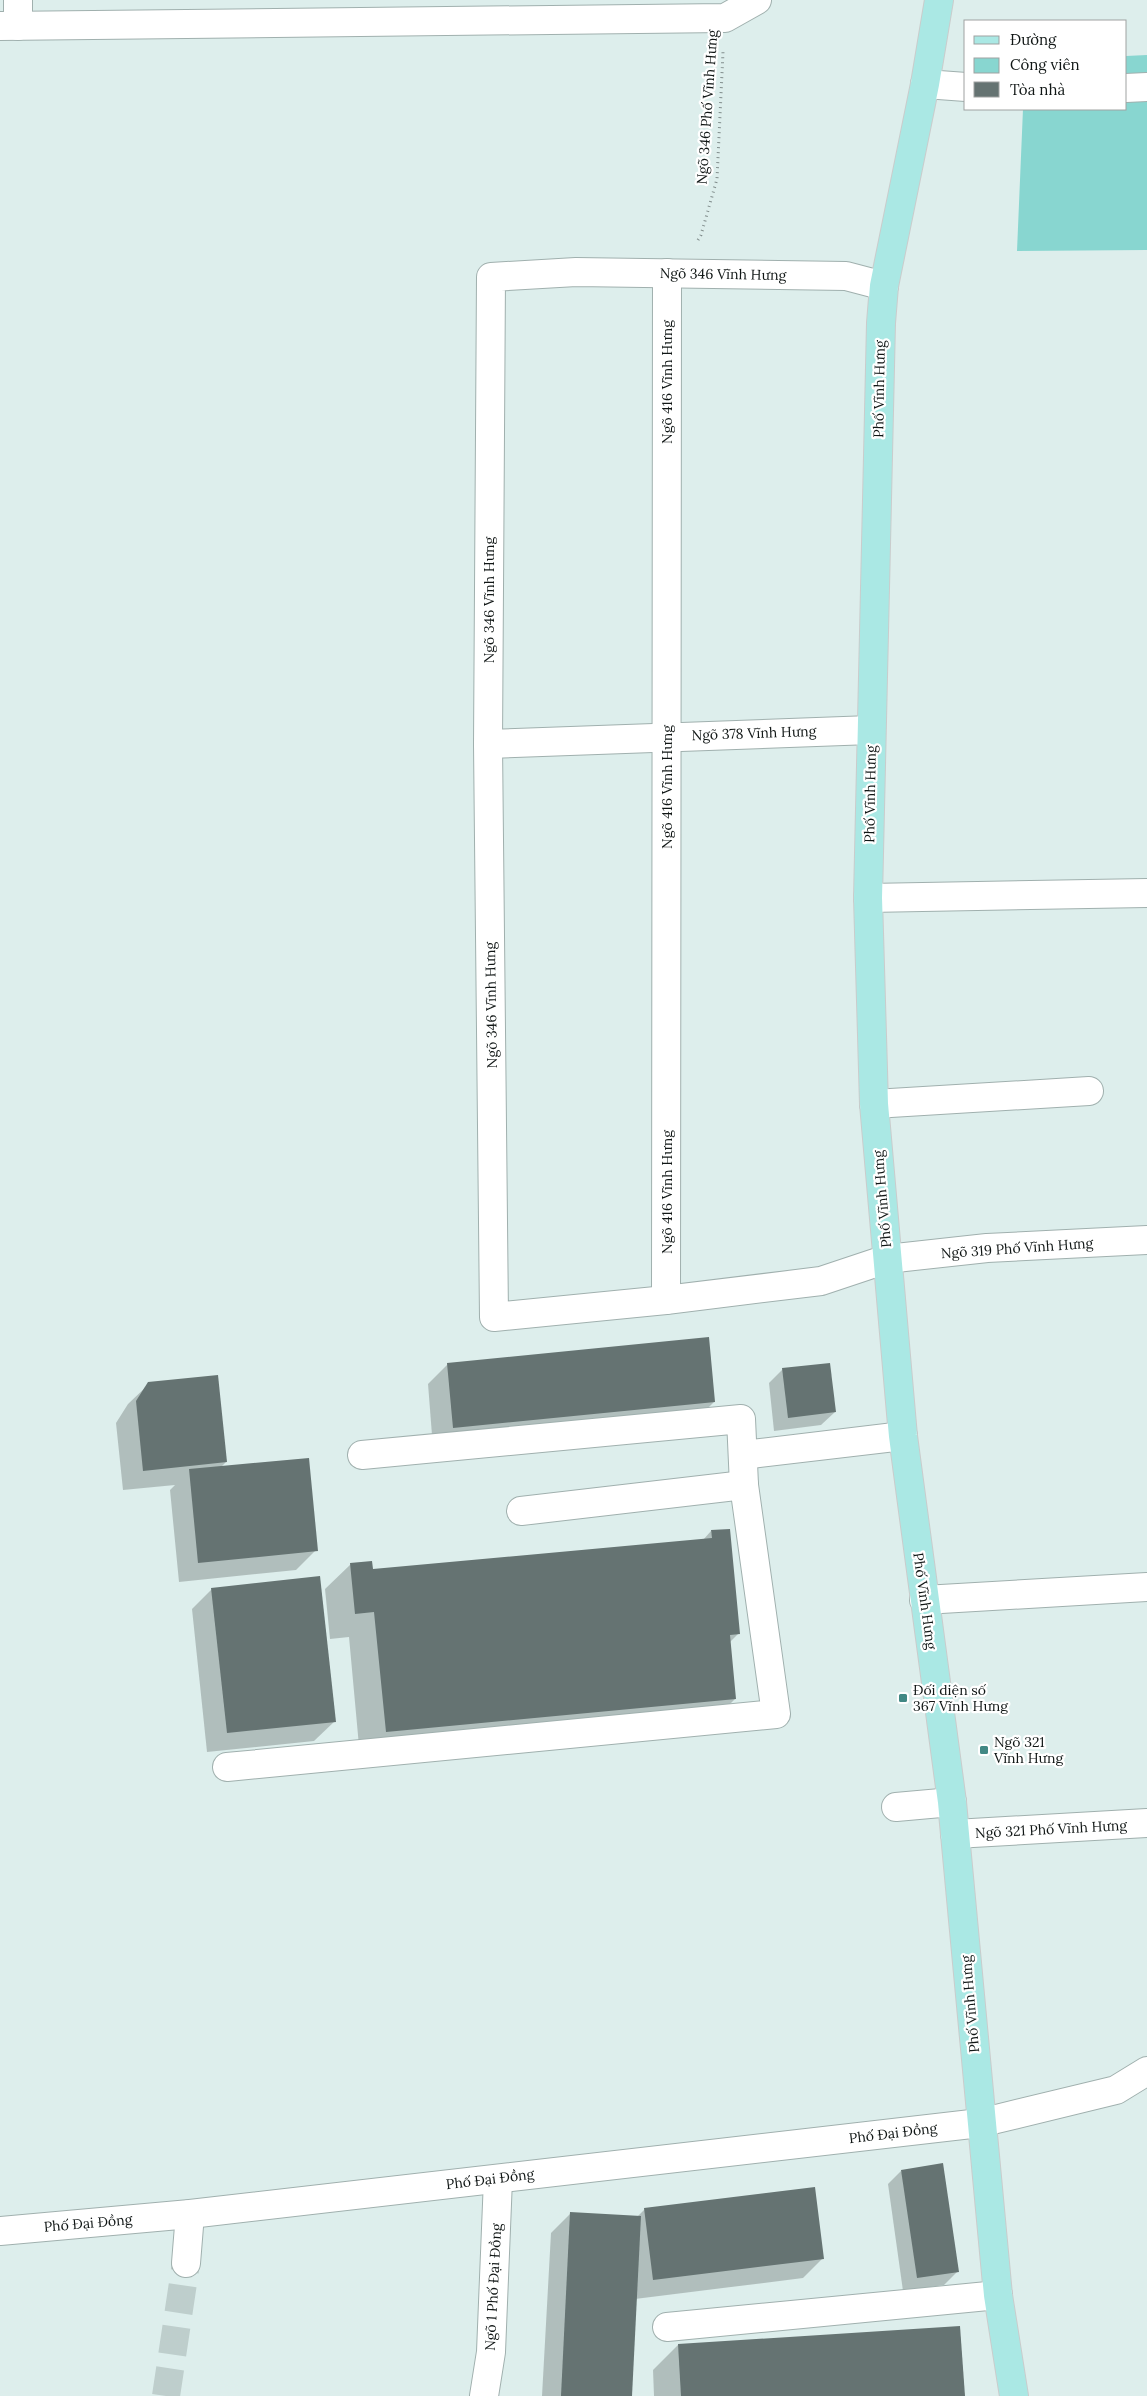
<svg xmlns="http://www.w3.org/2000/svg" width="1147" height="2396" font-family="Lora,serif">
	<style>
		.green { fill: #88d6d0 }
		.shadow { fill: #0003 }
		.building { fill: #657372 }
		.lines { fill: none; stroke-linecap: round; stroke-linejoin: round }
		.minor-tunnel { stroke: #bececc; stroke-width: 28; stroke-dasharray: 28 14; stroke-linecap: butt }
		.minor-casing { stroke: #a0b0ae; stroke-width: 30 }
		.major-casing { stroke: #cacccc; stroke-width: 30 }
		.path { stroke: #818d8c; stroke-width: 3; stroke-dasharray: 1 4; stroke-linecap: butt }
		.minor { stroke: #fff; stroke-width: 28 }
		.major { stroke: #aae8e4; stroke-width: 28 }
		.poi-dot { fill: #418884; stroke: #fff; stroke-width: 2 }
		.labels { text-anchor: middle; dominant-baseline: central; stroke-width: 4.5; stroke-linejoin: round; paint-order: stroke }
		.street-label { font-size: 14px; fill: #101615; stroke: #fff }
		.poi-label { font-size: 14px; fill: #101615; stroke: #fff; text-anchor: start }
	</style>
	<rect width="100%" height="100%" fill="#ddeeec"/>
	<polygon class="green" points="1147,55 1147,250 1017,251 1023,109 1126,109 1126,56"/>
	<g class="shadow">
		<polygon points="448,1364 714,1402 694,1422 433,1448 428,1384"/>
		<polygon points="783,1369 835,1412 821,1425 774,1431 769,1383"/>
		<polygon points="149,1384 226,1462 221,1467 316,1550 296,1570 179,1582 170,1490 175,1485 123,1490 116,1423 128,1404"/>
		<polygon points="711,1531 738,1634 730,1642 735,1699 710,1724 360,1757 349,1637 330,1639 325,1589 351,1564 372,1571 703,1540"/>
		<polygon points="212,1589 335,1721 314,1741 207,1752 192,1609"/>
		<polygon points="901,2171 958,2271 944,2285 903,2291 888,2184"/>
		<polygon points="645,2209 823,2258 803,2278 635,2299 631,2396 542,2396 551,2233 571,2213 637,2217"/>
		<polygon points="678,2345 964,2396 654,2396 653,2370"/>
	</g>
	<g class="building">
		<polygon points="709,1337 715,1402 453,1428 447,1363"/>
		<polygon points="830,1363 836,1412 788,1418 782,1368"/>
		<polygon points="218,1375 227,1462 143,1471 136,1401 148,1382"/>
		<polygon points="309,1458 318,1551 198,1563 189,1469"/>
		<polygon points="730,1529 740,1634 730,1635 736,1699 386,1732 374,1612 355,1614 350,1563 372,1561 373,1569 712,1538 711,1530"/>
		<polygon points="320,1576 336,1722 227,1733 211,1588"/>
		<polygon points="943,2163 959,2272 917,2278 901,2170"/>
		<polygon points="815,2187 824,2259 653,2280 644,2208"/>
		<polygon points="570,2212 641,2216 632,2396 561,2396"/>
		<polygon points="960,2326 965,2396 681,2396 678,2344"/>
	</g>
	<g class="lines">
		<polyline class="minor-tunnel" points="166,2396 186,2263"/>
		<defs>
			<g id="minor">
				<polyline points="18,0 18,26"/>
				<polyline points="0,26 725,18 757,0"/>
				<polyline points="925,84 966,87"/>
				<polyline points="1126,88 1147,87"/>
				<polyline points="884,286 846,276 576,272 491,277 488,744 494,1317 666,1300 821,1281 887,1259 987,1248 1147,1240"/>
				<polyline points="488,744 871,730"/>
				<polyline points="868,898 1147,893"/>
				<polyline points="874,1104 1089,1091"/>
				<polyline points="666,1300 667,273"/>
				<polyline points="743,1455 903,1436"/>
				<polyline points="521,1511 744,1485"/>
				<polyline points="924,1600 1147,1587"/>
				<polyline points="227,1767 776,1714 744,1485 741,1419 362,1455"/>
				<polyline points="896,1807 952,1802"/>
				<polyline points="955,1834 1147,1823"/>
				<polyline points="0,2231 190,2214 980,2123 1116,2090 1147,2071"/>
				<polyline points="186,2263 190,2214"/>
				<polyline points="667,2327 998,2295"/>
				<polyline points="484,2396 491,2352 498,2179"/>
			</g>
			<polyline id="major" points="939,0 925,84 884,286 881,323 868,898 874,1104 903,1436 952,1802 998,2295 1014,2396"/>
		</defs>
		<use href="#minor" class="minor-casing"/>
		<use href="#major" class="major-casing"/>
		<polyline class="path" points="698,240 701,235 717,179 723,52"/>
		<use href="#minor" class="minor"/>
		<use href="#major" class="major"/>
	</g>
	<g class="poi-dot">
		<rect x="898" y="1693" width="10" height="10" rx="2.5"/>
		<rect x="979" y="1745" width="10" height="10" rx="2.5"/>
	</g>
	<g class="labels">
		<g class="street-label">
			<text transform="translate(707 107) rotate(-86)">Ngõ 346 Phố Vĩnh Hưng</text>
			<text transform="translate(723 274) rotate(1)">Ngõ 346 Vĩnh Hưng</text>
			<text transform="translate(667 382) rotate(-90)">Ngõ 416 Vĩnh Hưng</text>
			<text transform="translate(879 389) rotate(-89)">Phố Vĩnh Hưng</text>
			<text transform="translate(489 600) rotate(-90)">Ngõ 346 Vĩnh Hưng</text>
			<text transform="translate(754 733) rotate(-2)">Ngõ 378 Vĩnh Hưng</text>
			<text transform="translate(667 787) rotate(-90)">Ngõ 416 Vĩnh Hưng</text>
			<text transform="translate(870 794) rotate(-89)">Phố Vĩnh Hưng</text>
			<text transform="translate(491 1005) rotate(-91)">Ngõ 346 Vĩnh Hưng</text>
			<text transform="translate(667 1192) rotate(-90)">Ngõ 416 Vĩnh Hưng</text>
			<text transform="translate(882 1199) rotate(-95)">Phố Vĩnh Hưng</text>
			<text transform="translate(1017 1248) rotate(-4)">Ngõ 319 Phố Vĩnh Hưng</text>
			<text transform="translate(925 1601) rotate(82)">Phố Vĩnh Hưng</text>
			<text transform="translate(1051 1829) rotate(-3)">Ngõ 321 Phố Vĩnh Hưng</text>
			<text transform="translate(970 2004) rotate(-95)">Phố Vĩnh Hưng</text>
			<text transform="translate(893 2133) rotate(-7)">Phố Đại Đồng</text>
			<text transform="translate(490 2179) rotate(-7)">Phố Đại Đồng</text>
			<text transform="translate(88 2223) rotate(-5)">Phố Đại Đồng</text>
			<text transform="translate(493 2287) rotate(-87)">Ngõ 1 Phố Đại Đồng</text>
		</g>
		<g class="poi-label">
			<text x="913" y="1690">Đối diện số<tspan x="913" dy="16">367 Vĩnh Hưng</tspan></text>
			<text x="994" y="1742">Ngõ 321<tspan x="994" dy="16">Vĩnh Hưng</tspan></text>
		</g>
	</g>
	<rect x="964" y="20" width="162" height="90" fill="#ffffff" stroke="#9fa2a1"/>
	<rect x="974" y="36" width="25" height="8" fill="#aae8e4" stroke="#9fa2a1"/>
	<text x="1010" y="45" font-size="15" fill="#101615">Đường</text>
	<rect x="974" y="58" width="25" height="15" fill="#88d6d0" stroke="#9fa2a1"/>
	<text x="1010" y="70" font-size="15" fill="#101615">Công viên</text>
	<rect x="974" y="82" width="25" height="15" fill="#657372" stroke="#9fa2a1"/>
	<text x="1010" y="95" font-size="15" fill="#101615">Tòa nhà</text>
</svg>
